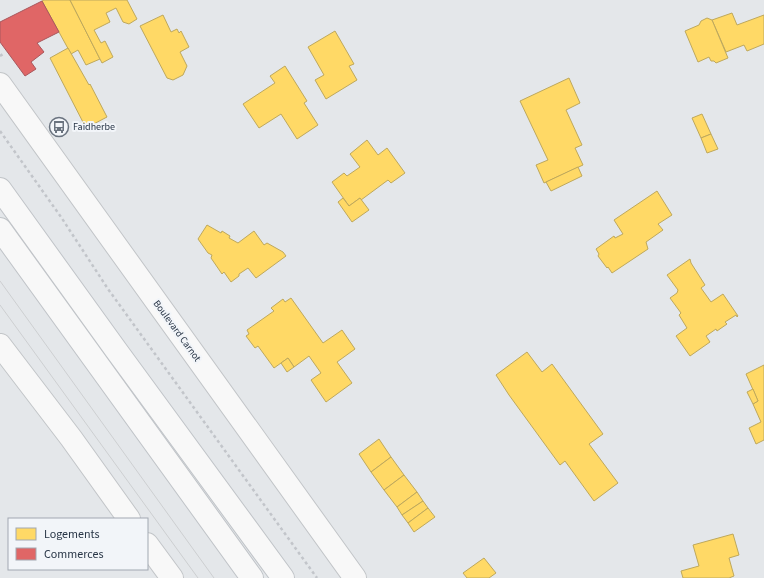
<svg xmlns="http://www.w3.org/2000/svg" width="764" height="578" font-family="'Source Sans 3',sans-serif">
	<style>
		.homes { fill: #ffd966; stroke: #bea85c }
		.shops { fill: #e06666; stroke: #a9575c }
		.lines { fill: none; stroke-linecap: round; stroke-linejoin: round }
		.secondary-casing { stroke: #c2c5c8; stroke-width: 24 }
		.primary-casing { stroke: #c0c4c8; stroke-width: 24 }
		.path { stroke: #c2c5ca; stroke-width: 2.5; stroke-dasharray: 3 3; stroke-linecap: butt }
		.secondary { stroke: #f8f8f8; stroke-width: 22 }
		.primary { stroke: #f8f8f8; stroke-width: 22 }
		.tram { stroke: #cdcfd1; stroke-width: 1 }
		.labels { text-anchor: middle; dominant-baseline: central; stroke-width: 4; stroke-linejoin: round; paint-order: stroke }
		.poi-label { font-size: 10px; fill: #283546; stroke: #f2f5f9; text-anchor: start }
		.street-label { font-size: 10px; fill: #283546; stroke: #f2f5f9 }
	</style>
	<rect width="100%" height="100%" fill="#e4e7ea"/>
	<g class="homes">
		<polygon points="44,0 70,0 100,59 86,65 78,50 71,54 42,1"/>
		<polygon points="70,0 127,0 137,19 129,24 123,22 116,8 106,13 110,22 94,30 101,43 105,41 113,57 102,63"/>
		<polygon points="732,13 737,25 764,15 764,44 747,51 744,45 726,52 712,20"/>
		<polygon points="163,15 171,32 177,29 179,33 181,31 189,47 180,52 187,66 183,75 173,80 167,78 140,26"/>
		<polygon points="707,18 712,20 728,58 716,63 714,61 711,61 709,57 698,62 685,31 699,25 701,21"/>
		<polygon points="335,31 354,64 349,66 357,80 326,99 315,80 324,75 308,47"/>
		<polygon points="68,48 89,85 90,84 107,117 86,128 50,58"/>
		<polygon points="285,66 307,101 304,103 318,125 297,139 281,114 259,128 243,104 275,83 270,76"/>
		<polygon points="569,78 580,103 566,110 582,145 575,148 583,165 544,183 536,165 548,160 520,101"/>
		<polygon points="702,114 711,134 701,138 692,118"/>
		<polygon points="711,134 718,149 707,153 701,138"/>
		<polygon points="367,140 378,155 387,148 405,173 391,183 388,180 361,200 360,198 349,206 332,182 344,173 347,176 360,167 350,154"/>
		<polygon points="578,167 582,176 551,191 546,182"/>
		<polygon points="657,191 672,215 658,224 663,230 646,242 648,249 612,273 608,267 607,268 598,256 599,254 596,249 614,236 615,238 623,234 614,220"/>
		<polygon points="343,198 349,206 360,198 369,210 352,222 338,202"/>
		<polygon points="207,225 221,233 222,231 230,236 229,238 238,243 254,231 264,245 267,243 283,252 286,256 256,278 248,268 239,274 239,276 231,282 224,272 222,274 211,258 212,255 208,253 198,239"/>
		<polygon points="690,259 691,263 705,285 701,288 711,302 723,294 738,316 737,317 736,315 725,322 727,324 717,331 716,329 706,336 710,342 690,356 676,336 687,328 679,315 681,313 670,298 677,293 678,290 667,275"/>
		<polygon points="291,298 323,343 342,330 355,349 337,362 352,383 326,402 311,380 321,373 309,356 294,367 288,358 274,368 258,346 255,348 246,336 249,334 247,330 274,311 271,308 283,299 285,302"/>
		<polygon points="527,352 542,372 552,364 603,434 589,444 618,483 594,501 565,461 560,465 509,395 496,375"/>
		<polygon points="288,358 294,367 287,372 281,363"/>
		<polygon points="764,365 764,440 756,444 749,428 761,422 753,404 758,401 746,374"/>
		<polygon points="753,389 758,401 753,404 747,392"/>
		<polygon points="379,439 391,457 371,472 359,454"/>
		<polygon points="391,457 404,475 384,490 371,472"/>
		<polygon points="404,475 417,492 397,507 384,490"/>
		<polygon points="417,492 423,501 402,515 397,507"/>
		<polygon points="423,501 428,508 408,523 402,515"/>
		<polygon points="428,508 435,517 414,532 408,523"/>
		<polygon points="733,534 739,555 729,558 734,576 729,578 683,578 681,571 699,566 693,545"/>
		<polygon points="484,558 496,573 489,578 467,578 463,573"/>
	</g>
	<polygon class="shops" points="42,1 59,32 37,43 44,52 31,62 36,69 25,76 0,42 0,22"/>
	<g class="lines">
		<defs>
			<g id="secondary">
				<polyline points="0,84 355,578"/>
				<polyline points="0,345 71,438 129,519"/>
				<polyline points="147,544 172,578"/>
			</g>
			<g id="primary">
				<polyline points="0,189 116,350 283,578"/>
				<polyline points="0,229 252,578"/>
			</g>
		</defs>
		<use href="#secondary" class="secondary-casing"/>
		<use href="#primary" class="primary-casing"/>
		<g class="path">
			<polyline points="0,56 3,54"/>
			<polyline points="0,131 61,217 108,289 317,578"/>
		</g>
		<use href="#secondary" class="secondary"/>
		<use href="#primary" class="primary"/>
		<g class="tram">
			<polyline points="0,281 214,578"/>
			<polyline points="0,305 198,578"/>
		</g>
	</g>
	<defs>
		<symbol id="bus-ring" viewBox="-11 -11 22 22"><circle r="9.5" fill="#f2f5f9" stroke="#6a737f" stroke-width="1.5"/><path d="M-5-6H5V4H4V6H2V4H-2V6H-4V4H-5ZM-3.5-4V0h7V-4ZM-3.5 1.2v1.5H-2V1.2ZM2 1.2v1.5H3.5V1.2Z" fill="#6a737f"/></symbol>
	</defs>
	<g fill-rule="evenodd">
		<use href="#bus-ring" x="48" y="116" width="22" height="22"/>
	</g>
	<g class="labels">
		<g class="poi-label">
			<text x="73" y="127">Faidherbe</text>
		</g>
		<g class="street-label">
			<text transform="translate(177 331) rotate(54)">Boulevard Carnot</text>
		</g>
	</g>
	<rect x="8" y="518" width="140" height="52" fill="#f2f5f9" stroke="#a1a8b1"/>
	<rect x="16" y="528" width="20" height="12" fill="#ffd966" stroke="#a1a8b1"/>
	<text x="44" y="538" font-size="12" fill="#283546">Logements</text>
	<rect x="16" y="548" width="20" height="12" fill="#e06666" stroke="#a1a8b1"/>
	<text x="44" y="558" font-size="12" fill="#283546">Commerces</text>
</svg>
